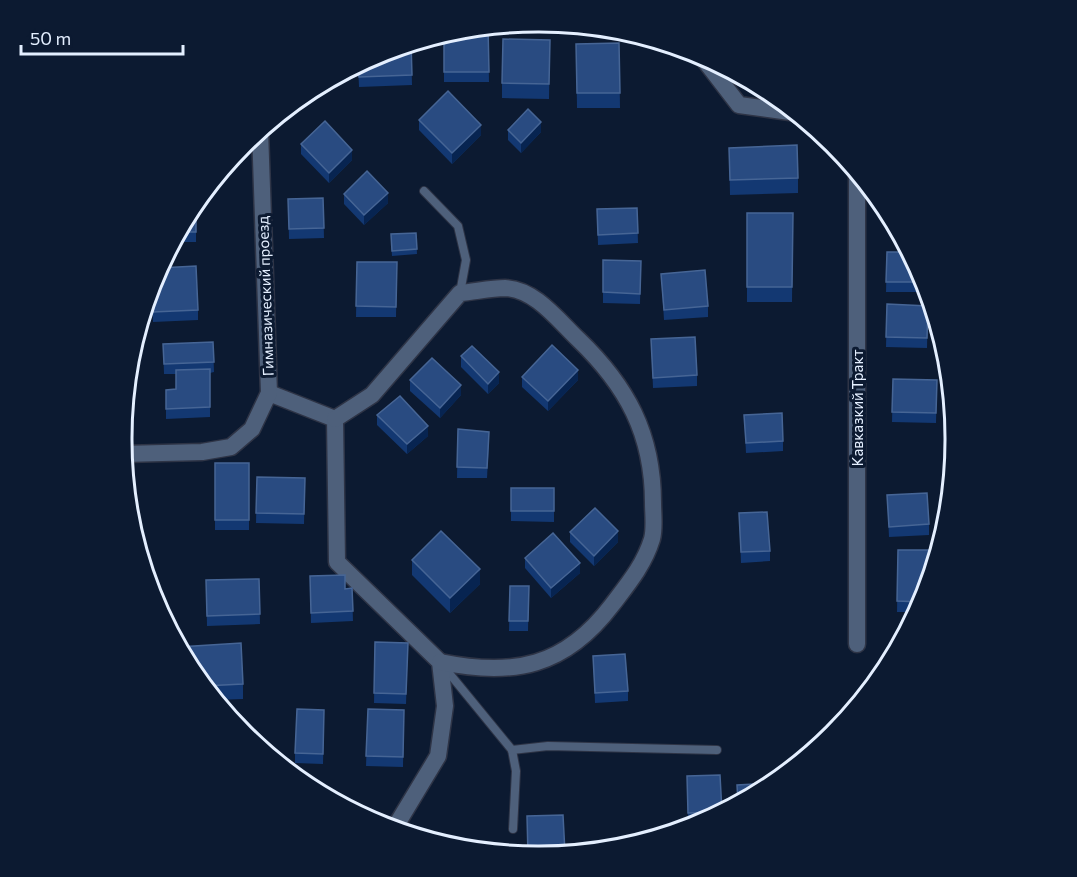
<svg xmlns="http://www.w3.org/2000/svg" width="1077" height="877" font-family="Commissioner,sans-serif">
	<style>
		.lines { fill: none; stroke-linecap: round; stroke-linejoin: round }
		.service-casing { stroke: #2e3446; stroke-width: 10 }
		.minor-casing { stroke: #2e3446; stroke-width: 19 }
		.service { stroke: #4e607b; stroke-width: 8 }
		.minor { stroke: #4e607b; stroke-width: 16 }
		.wall { fill: #133872 }
		.shaded-wall { fill: #072451 }
		.building { fill: #294b81; stroke: #466595; stroke-width: 1.5 }
		.labels { text-anchor: middle; dominant-baseline: central; stroke-width: 6; stroke-linejoin: round; paint-order: stroke }
		.street-label { font-size: 15px; fill: #e4efff; stroke: #0c1a31 }
		.rim { fill: none; stroke: #e4efff; stroke-width: 3 }
	</style>
	<rect width="100%" height="100%" fill="#0c1a31"/>
	<g class="lines">
		<defs>
			<g id="service">
				<polyline points="424,191 458,226 466,260 460,293"/>
				<polyline points="444,667 512,750 516,771 513,829"/>
				<polyline points="512,750 548,746 717,750"/>
			</g>
			<g id="minor">
				<polyline points="699,53 739,105 797,113"/>
				<polyline points="269,393 335,419 337,562 440,662 445,706 438,756 397,824 391,828"/>
				<path d="M 335,419 L 372,395 L 460,293 C 474,292 490,288 505,288 C 535,289 558,320 578,339 C 627,386 653,434 653,503 C 653,514 655,528 652,539 C 644,565 628,584 612,605 C 565,667 514,677 440,662"/>
				<polyline points="123,454 202,452 231,447 252,429 269,393 260,130"/>
				<polyline points="857,644 857,171"/>
			</g>
		</defs>
		<use href="#service" class="service-casing"/>
		<use href="#minor" class="minor-casing"/>
		<use href="#service" class="service"/>
		<use href="#minor" class="minor"/>
	</g>
	<g class="wall">
		<polygon points="488,26 489,82 444,82 444,33"/>
		<polygon points="550,40 549,99 502,98 502,83"/>
		<polygon points="411,43 412,85 359,87 358,64"/>
		<polygon points="619,43 620,108 577,108 576,44"/>
		<polygon points="419,120 481,135 452,164 419,130"/>
		<polygon points="508,130 541,132 521,153 508,140"/>
		<polygon points="301,144 352,160 329,183 301,154"/>
		<polygon points="729,148 798,178 798,193 730,195"/>
		<polygon points="344,194 388,203 364,225 344,204"/>
		<polygon points="323,198 324,238 289,239 288,199"/>
		<polygon points="196,201 196,242 173,242 192,206"/>
		<polygon points="637,208 638,243 598,245 597,209"/>
		<polygon points="747,213 793,213 792,302 747,302"/>
		<polygon points="416,233 417,254 392,256 391,239"/>
		<polygon points="887,252 924,279 926,283 926,292 886,292"/>
		<polygon points="603,260 641,261 640,304 603,303"/>
		<polygon points="357,262 397,262 396,317 356,317"/>
		<polygon points="661,274 708,306 708,317 664,320"/>
		<polygon points="151,285 198,310 198,320 153,322"/>
		<polygon points="887,304 928,306 927,348 886,347"/>
		<polygon points="651,339 697,375 697,386 653,388"/>
		<polygon points="213,342 214,372 210,373 210,417 166,419 166,390 176,389 176,374 164,374 163,344"/>
		<polygon points="461,356 499,383 488,394 461,367"/>
		<polygon points="522,377 578,380 548,411 522,387"/>
		<polygon points="893,379 937,380 936,423 892,422"/>
		<polygon points="410,380 461,395 440,418 410,391"/>
		<polygon points="377,415 428,436 407,454 377,425"/>
		<polygon points="744,415 783,441 783,451 746,453"/>
		<polygon points="458,429 489,442 487,478 457,478"/>
		<rect x="215" y="463" width="34" height="67"/>
		<polygon points="257,477 305,478 304,524 256,523"/>
		<polygon points="511,488 554,488 554,522 511,521"/>
		<polygon points="887,495 929,524 929,535 889,537"/>
		<polygon points="739,513 770,551 770,561 741,563"/>
		<polygon points="570,532 618,542 594,566 570,542"/>
		<polygon points="898,550 924,599 917,612 897,612"/>
		<polygon points="525,558 580,573 551,598 525,568"/>
		<polygon points="412,560 480,584 450,613 412,575"/>
		<polygon points="310,576 345,589 352,588 353,621 311,623"/>
		<polygon points="259,579 260,624 207,626 206,580"/>
		<polygon points="510,586 529,586 528,631 509,631"/>
		<polygon points="375,642 408,643 406,704 374,703"/>
		<polygon points="593,656 628,691 628,701 595,703"/>
		<polygon points="191,670 243,684 243,699 216,700"/>
		<polygon points="368,709 404,710 403,767 366,766"/>
		<polygon points="324,720 323,764 295,763 295,753"/>
		<polygon points="687,776 722,812 700,823 688,824"/>
		<polygon points="565,853 538,856 528,855"/>
	</g>
	<g class="shaded-wall">
		<polygon points="541,122 541,132 521,153 521,143"/>
		<polygon points="481,125 481,135 452,164 452,153"/>
		<polygon points="352,150 352,160 329,183 329,173"/>
		<polygon points="388,193 388,203 364,225 364,215"/>
		<polygon points="578,370 578,380 548,411 548,401"/>
		<polygon points="499,372 499,383 488,394 488,384"/>
		<polygon points="461,385 461,395 440,418 440,408"/>
		<polygon points="428,426 428,436 407,454 407,444"/>
		<polygon points="618,531 618,542 594,566 594,556"/>
		<polygon points="580,563 580,573 551,598 551,588"/>
		<polygon points="480,569 480,584 450,613 450,598"/>
	</g>
	<g class="building">
		<polygon points="488,26 489,72 444,72 444,33 457,29"/>
		<polygon points="503,39 550,40 549,84 502,83"/>
		<polygon points="411,43 412,75 359,77 358,64 379,53"/>
		<polygon points="619,43 620,93 577,93 576,44"/>
		<polygon points="448,91 481,125 452,153 419,120"/>
		<polygon points="528,109 541,122 521,143 508,130"/>
		<polygon points="325,121 352,150 329,173 301,144"/>
		<polygon points="797,145 798,178 730,180 729,148"/>
		<polygon points="367,171 388,193 364,215 344,194"/>
		<polygon points="323,198 324,228 289,229 288,199"/>
		<polygon points="196,201 196,232 178,232 192,206"/>
		<polygon points="637,208 638,233 598,235 597,209"/>
		<polygon points="747,213 793,213 792,287 747,287"/>
		<polygon points="416,233 417,249 392,251 391,234"/>
		<polygon points="887,252 910,252 925,282 886,282"/>
		<polygon points="603,260 641,261 640,294 603,292"/>
		<polygon points="357,262 397,262 396,307 356,306"/>
		<polygon points="196,266 198,310 153,312 151,283 159,268"/>
		<polygon points="705,270 708,306 664,310 661,274"/>
		<polygon points="887,304 928,306 927,338 886,337"/>
		<polygon points="695,337 697,375 653,378 651,339"/>
		<polygon points="213,342 214,362 164,364 163,344"/>
		<polygon points="552,345 578,370 548,401 522,377"/>
		<polygon points="472,346 499,372 488,384 461,356"/>
		<polygon points="432,358 461,385 440,408 410,380"/>
		<polygon points="210,369 210,407 166,409 166,390 176,389 176,370"/>
		<polygon points="893,379 937,380 936,413 892,412"/>
		<polygon points="400,396 428,426 407,444 377,415"/>
		<polygon points="782,413 783,441 746,443 744,415"/>
		<polygon points="458,429 489,432 487,468 457,467"/>
		<rect x="215" y="463" width="34" height="57"/>
		<polygon points="257,477 305,478 304,514 256,513"/>
		<rect x="511" y="488" width="43" height="23"/>
		<polygon points="927,493 929,524 889,527 887,495"/>
		<polygon points="595,508 618,531 594,556 570,532"/>
		<polygon points="767,512 770,551 741,552 739,513"/>
		<polygon points="441,531 480,569 450,598 412,560"/>
		<polygon points="553,533 580,563 551,588 525,558"/>
		<polygon points="898,550 933,550 933,569 922,602 897,601"/>
		<polygon points="345,575 345,589 352,588 353,611 311,613 310,576"/>
		<polygon points="259,579 260,614 207,616 206,580"/>
		<polygon points="510,586 529,586 528,621 509,621"/>
		<polygon points="375,642 408,643 406,694 374,693"/>
		<polygon points="241,643 243,684 204,686 191,670 179,647"/>
		<polygon points="625,654 628,691 595,693 593,656"/>
		<polygon points="297,709 324,710 323,754 295,753"/>
		<polygon points="368,709 404,710 403,757 366,756"/>
		<polygon points="720,775 722,812 688,813 687,776"/>
		<polygon points="773,783 770,786 738,803 737,785"/>
		<polygon points="563,815 565,853 528,855 527,816"/>
	</g>
	<g class="labels">
		<g class="street-label">
			<text transform="translate(265 296) rotate(-92)">Гимназический проезд</text>
			<text transform="translate(857 408) rotate(-90)">Кавказкий Тракт</text>
		</g>
	</g>
	<path d="M0 0H1077V877H0ZM538 32H539A406 406 0 0 1 945 438V440A406 406 0 0 1 539 846H538A406 406 0 0 1 132 440V438A406 406 0 0 1 538 32Z" fill="#0c1a31" fill-rule="evenodd"/>
	<path class="rim" d="M538 32H539A406 406 0 0 1 945 438V440A406 406 0 0 1 539 846H538A406 406 0 0 1 132 440V438A406 406 0 0 1 538 32Z"/>
	<path d="M21 45v9h162v-9" fill="none" stroke="#e4efff" stroke-width="3"/>
	<text x="30" y="45" font-size="18" fill="#e4efff" stroke="#0c1a31" stroke-width="4.5" paint-order="stroke">50 m</text>
</svg>
